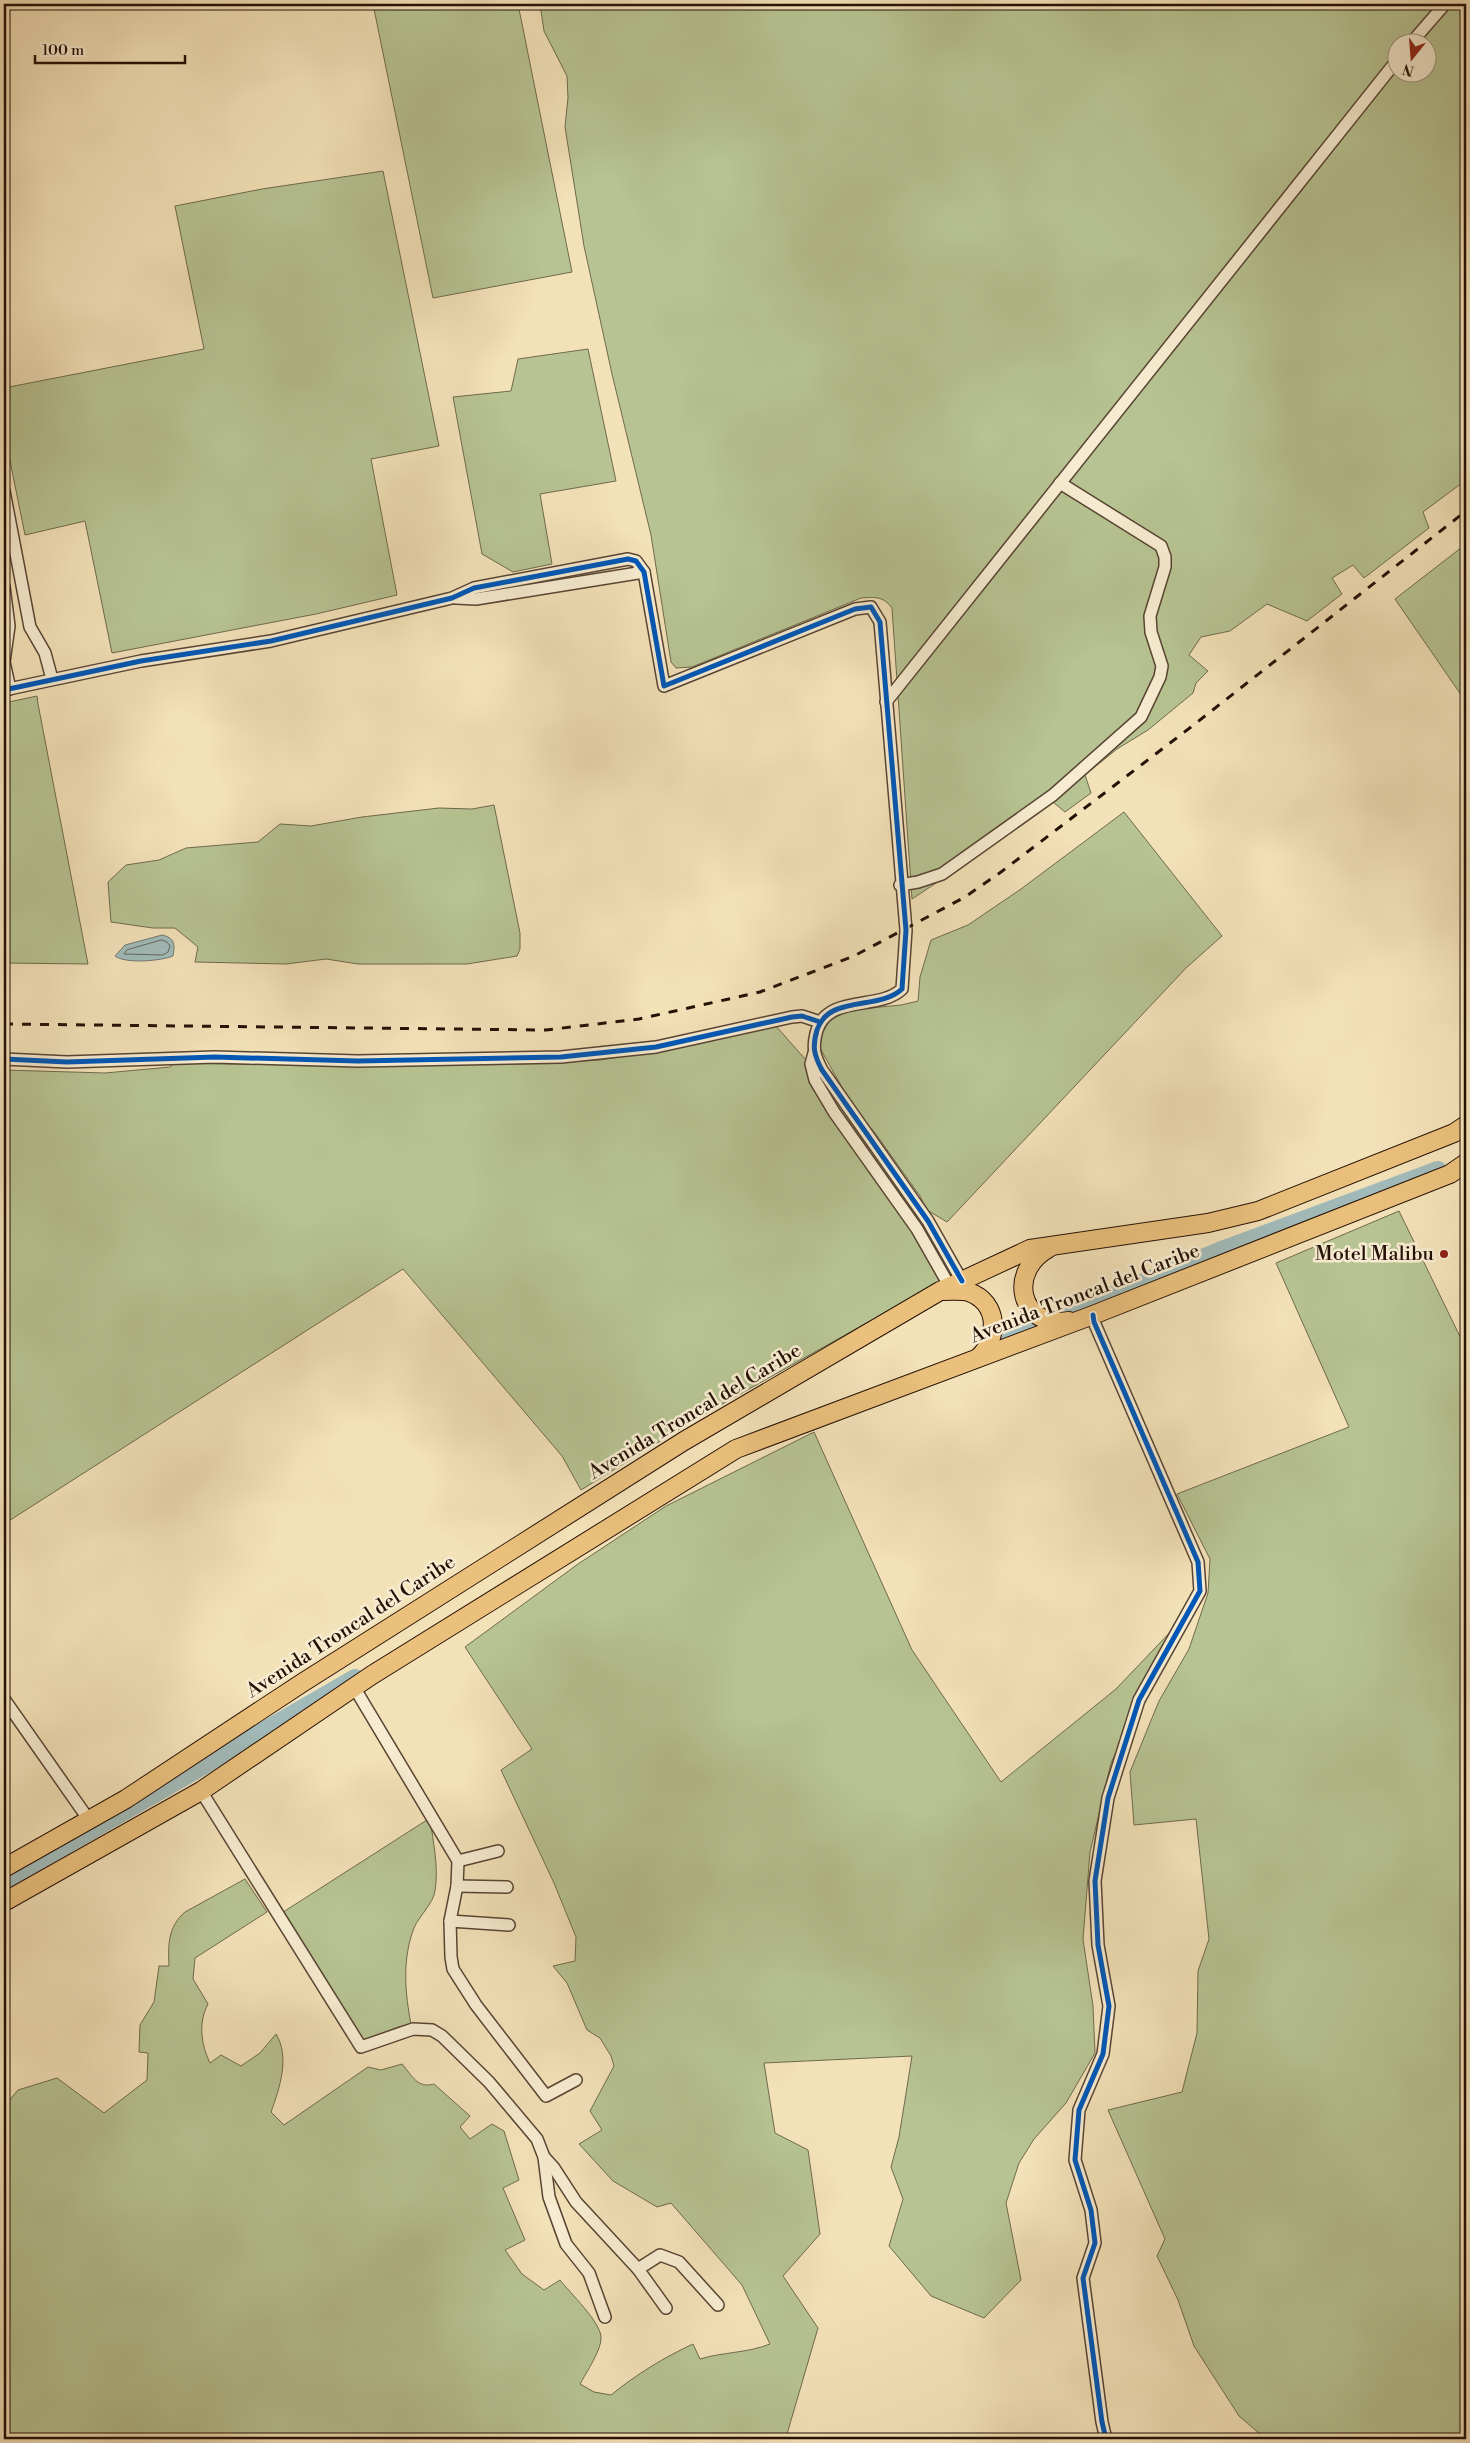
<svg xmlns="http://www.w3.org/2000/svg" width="1470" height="2443" font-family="'Libre Bodoni',serif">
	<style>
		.green { fill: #b7c392; stroke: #6e6a4c; fill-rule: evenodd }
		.water { fill: #a1bbba; stroke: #6f7772 }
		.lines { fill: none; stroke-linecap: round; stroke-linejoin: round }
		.shore { stroke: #636660; stroke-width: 1 }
		.river { stroke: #a1bbba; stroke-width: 18 }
		.minor-casing { stroke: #584432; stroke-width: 14 }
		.highway-casing { stroke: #251006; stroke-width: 20 }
		.minor { stroke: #f7ecd1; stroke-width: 11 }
		.highway { stroke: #eac07c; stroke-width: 18 }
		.rail { stroke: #251006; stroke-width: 3; stroke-dasharray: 9 9; stroke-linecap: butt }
		.cycleway-casing { stroke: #f7ecd1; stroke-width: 8 }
		.cycleway { stroke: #0057b8; stroke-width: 5 }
		.poi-dot { fill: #8f2418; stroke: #f7ecd1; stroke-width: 2 }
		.labels { text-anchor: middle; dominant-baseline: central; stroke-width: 5; stroke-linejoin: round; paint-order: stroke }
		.poi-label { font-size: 20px; fill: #251006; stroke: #f7ecd1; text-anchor: end }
		.street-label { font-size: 20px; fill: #251006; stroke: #f7ecd1 }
	</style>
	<rect width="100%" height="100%" fill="#f3e1b8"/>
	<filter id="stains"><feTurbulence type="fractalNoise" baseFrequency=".004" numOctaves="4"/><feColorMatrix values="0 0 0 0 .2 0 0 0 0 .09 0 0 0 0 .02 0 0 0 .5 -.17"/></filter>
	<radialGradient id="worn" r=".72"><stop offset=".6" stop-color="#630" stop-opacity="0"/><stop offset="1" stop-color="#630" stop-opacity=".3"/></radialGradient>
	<g class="green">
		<polygon points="373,4 518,4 572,272 433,298"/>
		<path d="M 540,4 L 1466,4 L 1466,480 L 1423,512 L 1429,528 L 1364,578 L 1353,565 L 1332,578 L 1342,594 L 1307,621 L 1267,604 L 1230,631 L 1201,637 L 1189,655 L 1208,671 L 1196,683 L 1193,693 L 1148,730 L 1117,749 L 1085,775 L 1091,793 L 1065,812 L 1053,802 L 980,854 L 912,899 L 892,608 C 883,596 875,597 861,598 L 692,667 L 676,668 L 671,662 L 651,535 L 612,374 L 584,246 L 565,127 L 568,98 L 567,76 L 544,31 ZM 1398,42 L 1428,42 L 1428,72 L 1398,72 Z"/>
		<polygon points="383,171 439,446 371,459 397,595 316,614 112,653 85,521 25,535 4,431 4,388 204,349 175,206 262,189"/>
		<polygon points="588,349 616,481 540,494 552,564 513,572 482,554 453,397 511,391 518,359"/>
		<polygon points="1466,544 1466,702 1395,599"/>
		<polygon points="37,696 38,704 88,964 4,963 4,703"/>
		<polygon points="494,805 520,933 520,949 517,956 467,964 358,964 326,959 286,964 195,962 198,947 175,928 153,928 111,922 108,882 126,865 159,860 186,848 258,842 280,824 311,826 362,817 439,808 472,809"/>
		<polygon points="1124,812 1222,936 1186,968 947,1222 927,1210 920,1196 875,1133 853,1107 820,1048 822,1033 830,1020 850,1010 901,1005 918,1001 920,977 931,940 968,925 1021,889"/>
		<polygon points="776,1026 813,1068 837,1105 911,1205 941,1281 694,1420 581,1490 562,1456 403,1269 4,1524 4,1070 105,1073 170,1067 174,1063 299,1065 521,1064 600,1060 668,1049"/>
		<polygon points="1399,1211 1466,1349 1466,2439 1266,2439 1239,2416 1194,2346 1178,2300 1157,2256 1165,2239 1108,2110 1182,2092 1197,2033 1198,1971 1209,1939 1196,1819 1134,1825 1130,1772 1159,1701 1189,1649 1208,1593 1210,1559 1177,1494 1349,1427 1276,1263"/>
		<path d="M 814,1432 L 912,1650 L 1001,1782 L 1116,1689 L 1175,1627 L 1111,1763 L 1090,1852 L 1083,1939 L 1093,2006 L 1095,2053 L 1066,2103 L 1034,2139 L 1019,2163 L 1006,2203 L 1021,2280 L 984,2318 L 931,2296 L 889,2246 L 903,2199 L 891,2167 L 899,2137 L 912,2056 L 764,2063 L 775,2133 L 808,2150 L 820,2234 L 783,2276 L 818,2328 L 787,2434 L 791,2439 L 4,2439 L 4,2107 L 18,2090 L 57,2078 L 104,2113 L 147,2080 L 148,2053 L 139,2052 L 140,2025 L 154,2002 L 159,1966 L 169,1966 C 168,1944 168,1927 185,1912 L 245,1879 L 267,1912 L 195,1958 L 193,1979 L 208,2004 C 198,2023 201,2044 210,2063 L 221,2055 L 241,2066 L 260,2053 L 276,2034 C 290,2057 280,2087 271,2112 L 284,2125 L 368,2067 L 381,2070 L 402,2064 C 412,2075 417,2089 434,2084 L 470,2116 L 460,2127 L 470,2139 L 492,2124 L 504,2131 L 519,2180 L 503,2188 L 525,2240 L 505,2250 L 522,2274 L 544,2290 L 560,2280 C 570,2293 600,2321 601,2337 C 602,2349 586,2373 580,2384 L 594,2392 L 611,2395 C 637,2374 663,2358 693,2344 L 700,2359 C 723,2352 748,2353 770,2344 L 742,2285 L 671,2203 L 657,2207 L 613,2181 L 579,2144 L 602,2130 L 590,2111 L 614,2066 L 611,2056 L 600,2038 L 587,2030 L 567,1983 L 553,1966 L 575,1961 L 576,1937 L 554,1883 L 501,1770 L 532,1749 L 465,1647 L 578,1564 L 666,1506 Z"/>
		<path d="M 430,1818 C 433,1842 439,1867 435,1891 C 433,1904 419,1916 414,1928 C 402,1959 405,1993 411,2024 L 398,2027 L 356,2044 L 322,1996 L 294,1942 L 277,1916 Z"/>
	</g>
	<path class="water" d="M 162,935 C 175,938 175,944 173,956 C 161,961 125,964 115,956 L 125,945 Z"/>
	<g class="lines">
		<polygon class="shore" points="162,940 167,942 170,946 168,952 163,955 124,954 127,950"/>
		<g class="river">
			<polyline points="1057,1318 1219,1251 1438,1170"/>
			<polyline points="1008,1338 1042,1324"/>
			<polyline points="4,1881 355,1678"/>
		</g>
		<defs>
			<g id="minor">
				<polyline points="1412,42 1445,4"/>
				<polyline points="4,491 30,627 45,653 52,679"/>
				<polyline points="4,587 9,626 4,662 10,689"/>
				<polyline points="456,598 476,599 644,572"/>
				<path d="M 4,690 L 141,661 L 271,641 L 452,598 L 474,588 L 628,559 L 636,561 L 644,572 L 664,686 L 855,609 L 871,607 L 880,622 L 906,930 L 902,989 C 879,1011 829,994 817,1030 C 812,1047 814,1055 822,1070 L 928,1221 L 962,1281"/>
				<polyline points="886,702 1398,59"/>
				<polyline points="900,885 918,882 942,874 1053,795 1141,717 1160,677 1162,666 1151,632 1150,616 1165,567 1165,557 1161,546 1060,483"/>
				<polyline points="814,1053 811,1064 815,1080 834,1112 917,1229 950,1287"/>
				<polyline points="4,1059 67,1062 215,1057 358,1061 561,1057 656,1047 792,1017 802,1016 820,1022"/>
				<polyline points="1093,1315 1094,1322 1198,1562 1200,1591 1139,1700 1108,1798 1095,1881 1098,1945 1109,2006 1103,2054 1079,2110 1075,2160 1091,2210 1095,2243 1083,2278 1102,2422 1106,2439"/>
				<polyline points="354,1687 458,1861 457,1886 450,1921"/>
				<polyline points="4,1699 89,1820"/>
				<polyline points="201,1791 361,2047 413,2029 432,2030 442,2036 489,2082 537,2139 544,2157 549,2197 566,2244 589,2273 605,2317"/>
				<polyline points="458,1861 498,1851"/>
				<polyline points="457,1886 507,1887"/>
				<polyline points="509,1925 450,1921 451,1957 453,1969 476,2005 546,2096 576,2080"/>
				<polyline points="544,2157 554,2168 576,2202 638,2269 666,2308"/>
				<polyline points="638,2269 660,2255 679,2262 718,2305"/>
			</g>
			<g id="highway">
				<path d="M 1049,1248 C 1006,1272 1020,1329 1069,1321"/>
				<path d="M 945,1291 C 953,1291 961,1290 969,1292 C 999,1303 999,1338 979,1357"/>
				<polyline points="4,1868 126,1799 302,1683 684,1441 940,1291 1030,1249 1208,1223 1258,1211 1454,1133 1466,1125"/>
				<polyline points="4,1902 201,1791 372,1675 736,1449 1093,1315 1450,1174 1466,1163"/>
			</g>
		</defs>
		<use href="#minor" class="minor-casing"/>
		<use href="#highway" class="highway-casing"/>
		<use href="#minor" class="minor"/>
		<use href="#highway" class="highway"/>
		<polyline class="rail" points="4,1024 546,1030 639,1019 760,992 854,956 965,897 1001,872 1191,727 1466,511"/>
		<defs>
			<g id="cycleway">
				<path d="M 4,690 L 141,661 L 271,641 L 452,598 L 474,588 L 628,559 L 636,561 L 644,572 L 664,686 L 855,609 L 871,607 L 880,622 L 906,930 L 902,989 C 879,1011 829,994 817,1030 C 812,1047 814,1055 822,1070 L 928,1221 L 962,1281"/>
				<polyline points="4,1059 67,1062 215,1057 358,1061 561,1057 656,1047 792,1017 802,1016 820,1022"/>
				<polyline points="1093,1315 1094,1322 1198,1562 1200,1591 1139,1700 1108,1798 1095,1881 1098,1945 1109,2006 1103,2054 1079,2110 1075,2160 1091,2210 1095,2243 1083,2278 1102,2422 1106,2439"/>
			</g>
		</defs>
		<use href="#cycleway" class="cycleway-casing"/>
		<use href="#cycleway" class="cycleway"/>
	</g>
	<circle class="poi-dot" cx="1444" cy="1254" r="5"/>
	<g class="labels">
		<g class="poi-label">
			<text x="1434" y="1254">Motel Malibu</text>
		</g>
		<g class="street-label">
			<text transform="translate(1085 1294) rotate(-21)">Avenida Troncal del Caribe</text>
			<text transform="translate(695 1412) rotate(-31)">Avenida Troncal del Caribe</text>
			<text transform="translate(351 1627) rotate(-33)">Avenida Troncal del Caribe</text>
		</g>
	</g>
	<rect width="1470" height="2443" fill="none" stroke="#f3e1b8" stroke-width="20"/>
	<rect x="5" y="5" width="1460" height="2433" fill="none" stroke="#251006" stroke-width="2.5"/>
	<rect x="10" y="10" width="1450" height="2423" fill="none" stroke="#251006"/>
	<g transform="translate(1412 58) rotate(197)"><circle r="24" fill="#f7ecd1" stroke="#a39480"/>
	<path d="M0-4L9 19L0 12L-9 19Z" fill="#8f2418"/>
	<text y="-8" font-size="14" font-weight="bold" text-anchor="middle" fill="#251006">N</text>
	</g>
	<path d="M35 55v8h150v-8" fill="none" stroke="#251006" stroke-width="2.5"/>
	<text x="42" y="55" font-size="15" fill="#251006" stroke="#f7ecd1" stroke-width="4" paint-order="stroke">100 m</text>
	<rect width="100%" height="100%" filter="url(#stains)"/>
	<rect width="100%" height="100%" fill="url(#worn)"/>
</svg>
